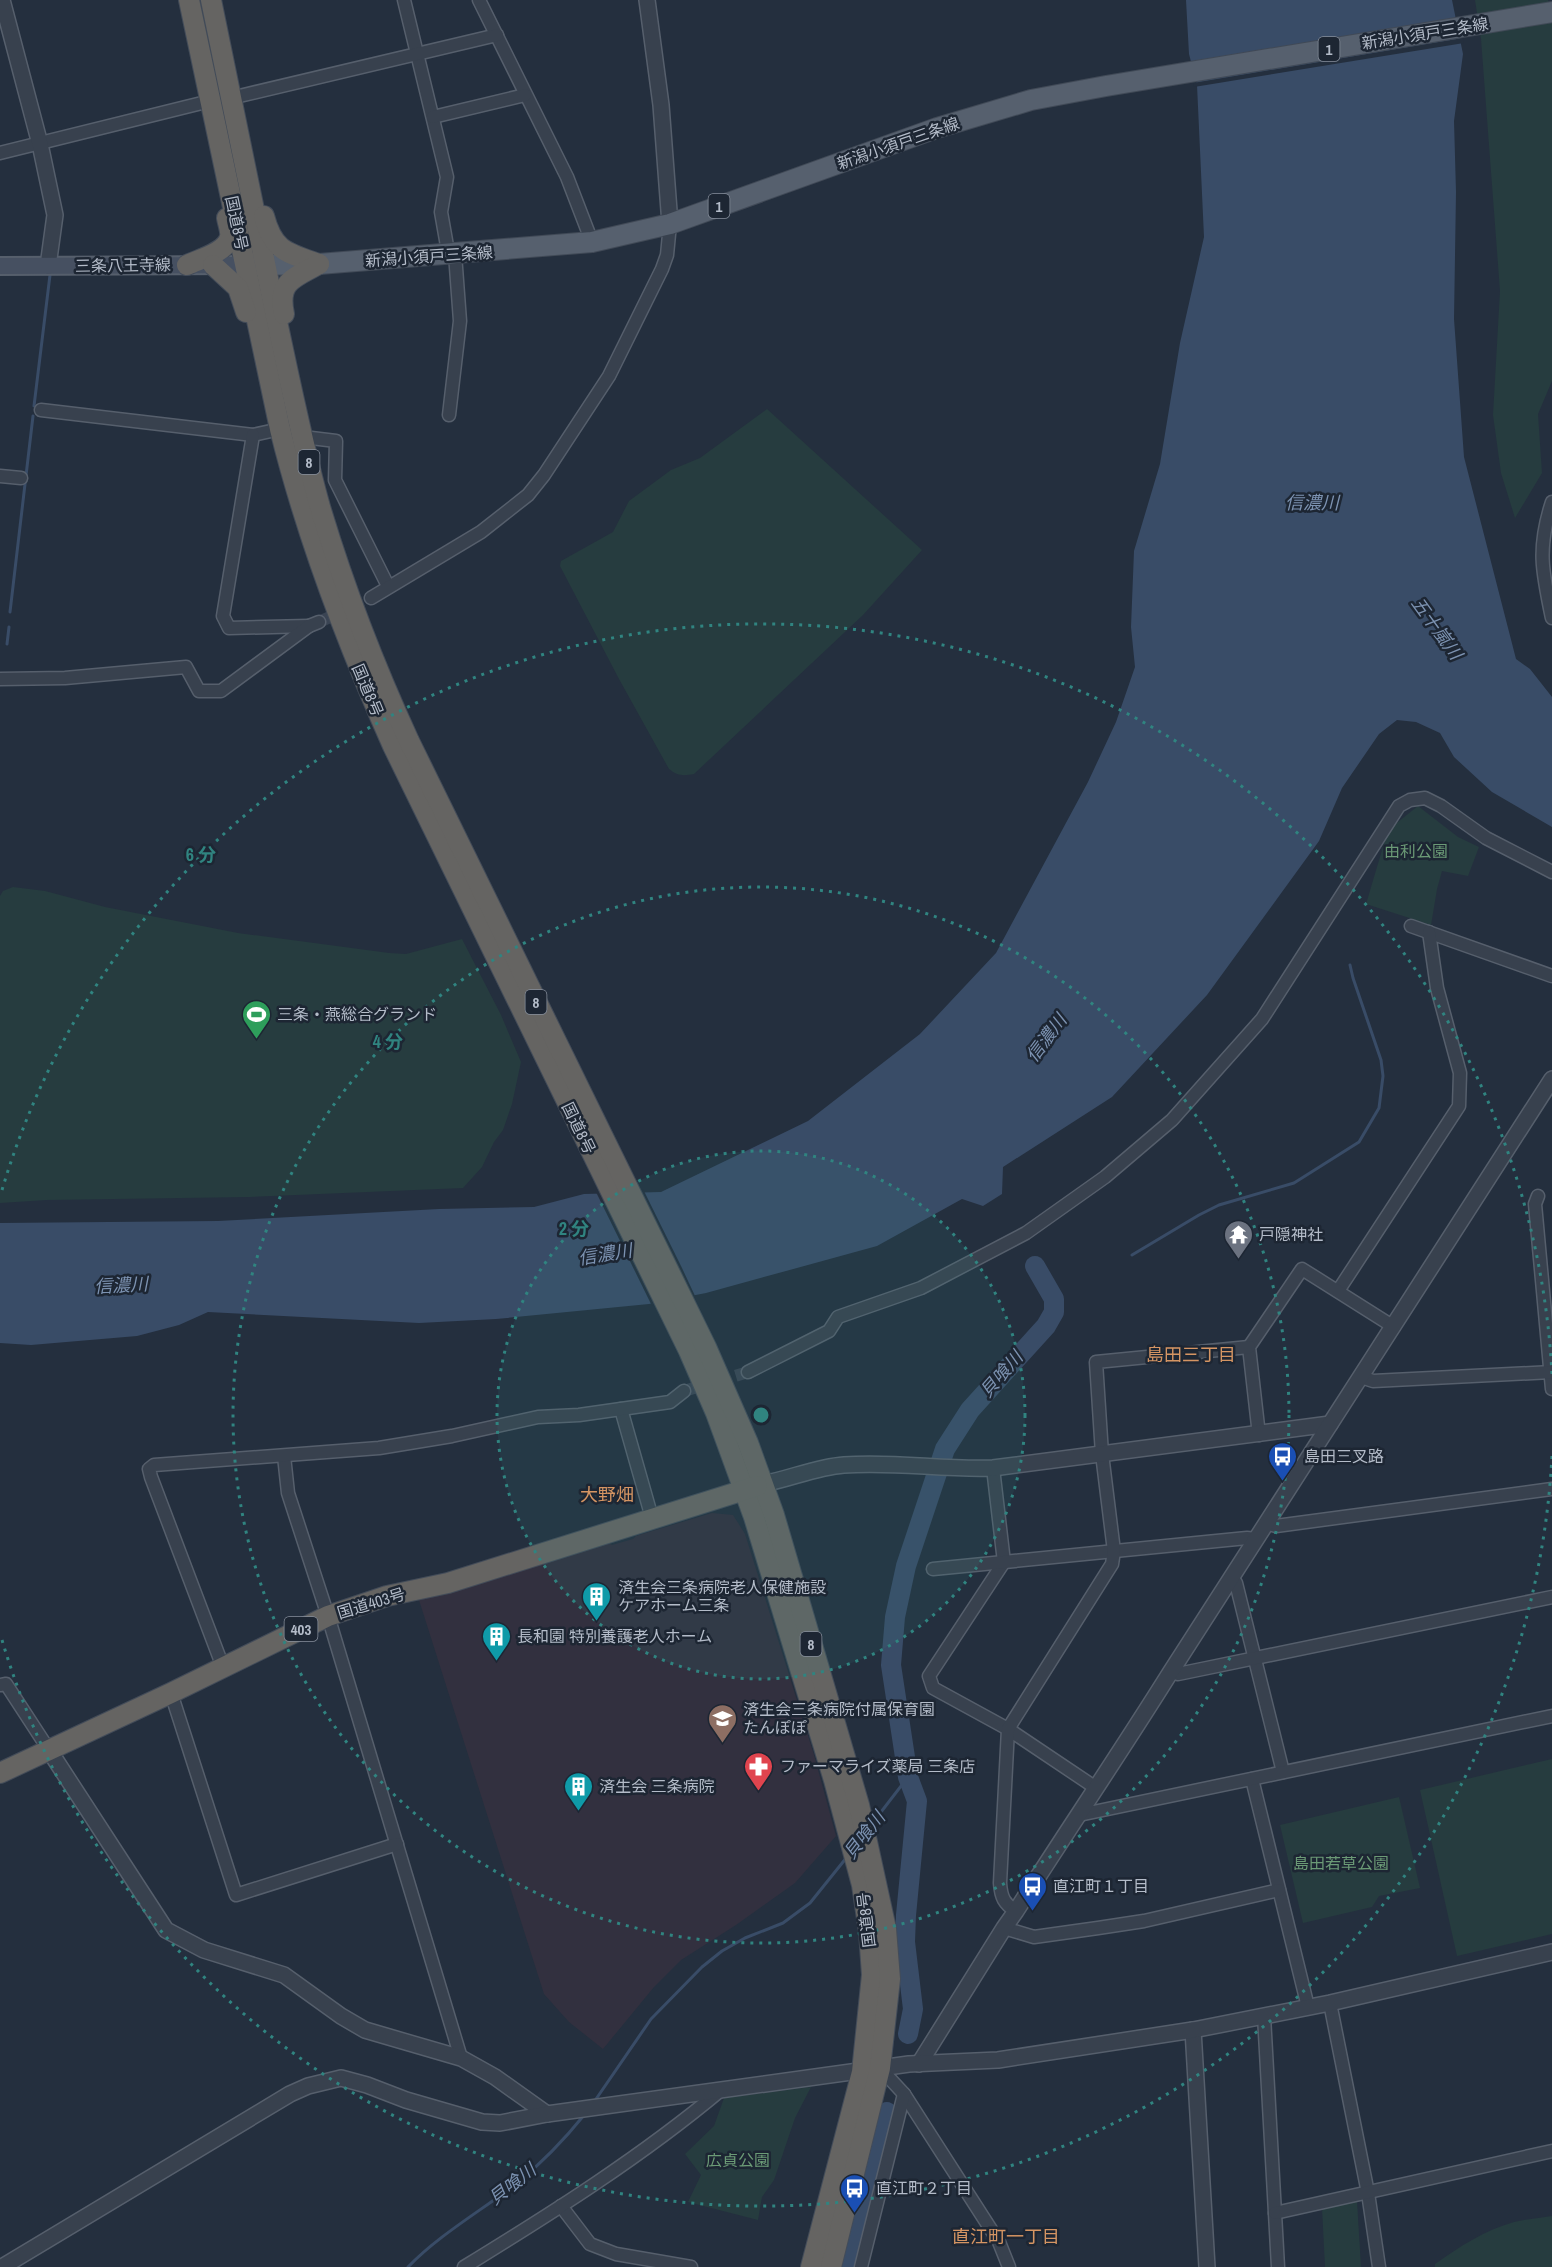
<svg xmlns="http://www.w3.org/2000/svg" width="1552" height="2267" font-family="'Archivo Narrow','Noto Sans JP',sans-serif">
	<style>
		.medical { fill: #32303f }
		.green { fill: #263c3f }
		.water { fill: #394c67 }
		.pier { fill: #242f3e }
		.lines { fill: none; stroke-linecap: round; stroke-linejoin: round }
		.stream { stroke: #394c67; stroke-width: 3 }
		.river { stroke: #394c67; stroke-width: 20 }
		.minor-tunnel { stroke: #3a4453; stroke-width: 12; stroke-dasharray: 12 6; stroke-linecap: butt }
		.minor-casing { stroke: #565f6c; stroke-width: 15 }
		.tertiary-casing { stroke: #565f6c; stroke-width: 18 }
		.secondary-casing { stroke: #565f6c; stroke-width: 20 }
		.primary-casing { stroke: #414a57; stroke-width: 22 }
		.trunk-casing { stroke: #434c59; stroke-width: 22 }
		.minor { stroke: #38414e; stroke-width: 12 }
		.tertiary { stroke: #38414e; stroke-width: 15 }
		.secondary { stroke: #465061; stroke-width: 16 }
		.primary { stroke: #56606e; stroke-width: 20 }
		.trunk { stroke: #656462; stroke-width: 20 }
		.ring { fill: none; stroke: #308480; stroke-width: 3; stroke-dasharray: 3 6 }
		.labels { text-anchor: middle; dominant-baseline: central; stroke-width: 5; stroke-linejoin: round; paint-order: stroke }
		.shield { fill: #1d2633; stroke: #878f9c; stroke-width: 1.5 }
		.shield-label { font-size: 15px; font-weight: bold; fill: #b4bcc9 }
		.street-label { font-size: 16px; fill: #b4bcc9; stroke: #1d2633 }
		.park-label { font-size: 16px; fill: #6b9a76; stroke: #1d2633 }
		.poi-label { font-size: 16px; fill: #b4bcc9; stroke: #1d2633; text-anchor: start }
		.water-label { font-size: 18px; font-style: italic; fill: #7c92b1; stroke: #1d2633 }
		.neighbourhood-label { font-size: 18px; fill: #d59563; stroke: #1d2633 }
		.centre { fill: #308480; stroke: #1d2633; stroke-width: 3 }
		.ring-label { font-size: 18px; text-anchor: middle; font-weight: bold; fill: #308480; stroke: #1d2633; stroke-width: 5; stroke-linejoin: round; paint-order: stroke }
	</style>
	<rect width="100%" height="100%" fill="#242f3e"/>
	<polygon class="medical" points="712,1513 733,1515 745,1534 814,1755 836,1836 795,1883 736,1925 681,1960 654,1987 603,2049 569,2022 544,1994 419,1600 608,1543 612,1545 633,1539 636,1536"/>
	<g class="green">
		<polygon points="1475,0 1548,0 1552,10 1552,381 1538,414 1542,473 1515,518 1501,473 1493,415 1500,291 1481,39"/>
		<path d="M 767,409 L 922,550 L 863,615 L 694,774 C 683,776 678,776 669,769 L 619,679 L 560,566 L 561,561 L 613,532 L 629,501 L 671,470 L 700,458 Z"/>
		<polygon points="1418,806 1458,837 1479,847 1468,876 1442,871 1437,889 1431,925 1366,904 1388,830"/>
		<polygon points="13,887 45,891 105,907 238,933 389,953 406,954 462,939 501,1015 521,1062 512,1104 503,1130 494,1142 482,1167 463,1188 249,1197 47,1200 0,1203 0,896 3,891"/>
		<polygon points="1552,1759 1552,1934 1457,1956 1420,1790"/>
		<polygon points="1399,1797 1420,1888 1379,1896 1372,1907 1303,1923 1280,1825"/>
		<polygon points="811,2087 795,2118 774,2180 762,2197 758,2220 688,2202 701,2175 685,2154 714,2126 724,2098"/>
		<polygon points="1357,2201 1361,2267 1325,2267 1322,2208"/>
		<path d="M 1552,2216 L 1552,2267 L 1435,2267 L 1435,2264 C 1459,2247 1485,2230 1514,2222 C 1527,2219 1540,2218 1552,2216 Z"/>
	</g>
	<polygon class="water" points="1186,0 1452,0 1463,54 1454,121 1456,192 1454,319 1464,457 1516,659 1530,669 1552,697 1552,827 1492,792 1454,757 1440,733 1416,722 1397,720 1379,734 1342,788 1319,841 1207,995 1112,1097 1003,1167 1002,1194 983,1206 962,1199 877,1246 706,1293 649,1304 496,1319 419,1323 208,1312 179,1325 137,1336 31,1345 0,1343 0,1223 218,1221 439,1209 534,1207 584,1194 661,1192 808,1121 920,1034 996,953 1088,782 1116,722 1135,667 1131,627 1134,551 1160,464 1180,343 1204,237 1197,85 1189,54"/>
	<g class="pier">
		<polygon points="1463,38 1464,43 1194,87 1193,83"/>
		<polygon points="643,1189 682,1268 696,1298 652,1306 595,1190"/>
	</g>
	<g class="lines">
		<g class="stream">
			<polyline points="34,406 50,275"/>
			<polyline points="10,612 33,416"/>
			<polyline points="7,644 9,627"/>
			<polyline points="1132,1255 1199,1215 1219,1205 1294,1183 1359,1142 1379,1108 1383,1076 1381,1060 1353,978 1350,965"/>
			<polyline points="871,1825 908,1777"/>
			<polyline points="594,2102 651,2019 702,1967 722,1951 745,1938 783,1923 810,1903 847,1857"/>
			<path d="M 408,2267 C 440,2234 481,2211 517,2183 C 543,2162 564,2140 585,2114"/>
		</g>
		<g class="river">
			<polyline points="908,2034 913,2009 905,1942 906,1915 917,1801 908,1777 891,1665 895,1617 906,1566 945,1449 970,1410 1046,1326 1054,1312 1054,1299 1035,1266"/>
			<polyline points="849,2267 887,2112"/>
		</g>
		<g class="minor-tunnel">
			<polyline points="319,622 371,598"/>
			<polyline points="684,1391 748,1372"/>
		</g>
		<defs>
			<g id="minor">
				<polyline points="404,0 447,177 441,212 447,246 455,254 460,321 449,415"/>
				<polyline points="479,0 567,177 592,242"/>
				<polyline points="231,98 497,35"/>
				<polyline points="433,117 525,95"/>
				<polyline points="0,153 210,101"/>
				<polyline points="41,410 253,435 280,429"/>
				<polyline points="253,435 223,616 229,628 309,626"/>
				<polyline points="303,437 336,441 335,480 388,586"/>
				<polyline points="0,476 21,478"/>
				<path d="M 1552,502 C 1537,548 1542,571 1552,618"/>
				<polyline points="371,598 481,532 528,495 544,475 609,376 662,269 667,255 670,224"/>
				<polyline points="0,679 65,678 186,667 199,691 221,691 309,626 319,622"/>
				<polyline points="1411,926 1552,976"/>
				<polyline points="1538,1196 1535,1204 1552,1389"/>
				<polyline points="1338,1291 1459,1106 1460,1073 1437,988 1429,932"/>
				<polyline points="748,1372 829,1331 838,1317 921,1288 1026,1233 1105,1177 1172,1120 1262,1019 1399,806 1410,800 1425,798 1441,806 1486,838 1552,872"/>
				<polyline points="1361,1377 1373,1381 1552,1372"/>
				<polyline points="621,1409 652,1518"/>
				<polyline points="1259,1435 1249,1347 1302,1269 1394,1327"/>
				<polyline points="284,1456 288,1493 328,1616 461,2058"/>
				<polyline points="993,1468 1004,1562 929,1676 933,1688 1008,1729 1096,1788"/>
				<polyline points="1266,1523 1276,1526 1552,1489"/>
				<polyline points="933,1569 1247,1538 1256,1539"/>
				<polyline points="1231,1576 1236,1583 1283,1772"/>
				<polyline points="223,1667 151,1477 149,1469 154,1465 379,1448 452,1436 538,1417 579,1415 670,1402 684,1391"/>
				<polyline points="1171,1672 1178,1674 1552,1597"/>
				<polyline points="0,1685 6,1684 49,1750"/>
				<polyline points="171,1693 236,1895 397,1844"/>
				<polyline points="1252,1779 1308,2007"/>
				<polyline points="1079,1815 1552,1716"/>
				<path d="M 1016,1911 C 1004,1904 1001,1897 1000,1883 L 1008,1729 L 1112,1564 L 1114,1551 L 1102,1454 L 1096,1362 L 1249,1347"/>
				<polyline points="1004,1928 1034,1937 1098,1928 1144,1921 1279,1890"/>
				<polyline points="1330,2003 1368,2193 1379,2267"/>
				<polyline points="1264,2016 1278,2267"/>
				<polyline points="880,2068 904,2094 999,2242 1009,2267"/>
				<polyline points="561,2206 590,2244 616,2254 691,2267"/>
				<polyline points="1275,2213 1552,2151"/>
				<path d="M 464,2267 C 552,2213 641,2157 721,2090"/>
				<polyline points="861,2267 904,2094"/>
			</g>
			<g id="tertiary">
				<polyline points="2,0 40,144 55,215 48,266"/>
				<polyline points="647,0 661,105 670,224"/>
				<path d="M 762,1484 C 790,1479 816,1467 844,1465 C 894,1461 943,1470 993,1468 L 1330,1424"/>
				<polyline points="49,1750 166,1930 204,1950 284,1975 341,2016 365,2030 461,2058 495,2077 547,2114"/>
				<polyline points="1193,2030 1207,2267"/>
				<path d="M 919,2064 L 1004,1928 L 1016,1911 C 1067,1831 1120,1753 1170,1673 C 1297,1475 1425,1277 1552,1079"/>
				<polyline points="2,2267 290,2094 308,2086 341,2078 367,2085 406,2100 482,2122 500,2123 547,2114 909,2064 998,2060 1193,2030 1330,2003 1552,1952"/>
			</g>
			<polyline id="secondary" points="0,266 247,265"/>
			<polyline id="primary" points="249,265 319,264 592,242 670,224 937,128 1031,100 1106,86 1552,12"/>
			<g id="trunk">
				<path d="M 189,0 L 280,429 C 307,539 347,643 393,746 L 689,1351 L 716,1413 L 754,1517 L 834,1780 L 862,1885 L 869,1932 L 872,1975 L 862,2072 L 811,2267"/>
				<path d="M 211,0 C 232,104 253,208 275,312 C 289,377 302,443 320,507 C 344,587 374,665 409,741 L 706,1347 L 748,1443 L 774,1515 L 859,1805 L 886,1929 L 890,1979 L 880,2068 L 831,2267"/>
				<path d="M 264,216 C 273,251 287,253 319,264"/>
				<path d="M 187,265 C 199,259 226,253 230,237 C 231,231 228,224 227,218"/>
				<polyline points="213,265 238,288 246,312"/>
				<path d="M 284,314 C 277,281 294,278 319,264"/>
				<polyline points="0,1773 171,1693 328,1616 387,1596 448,1583 757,1486"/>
			</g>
		</defs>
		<use href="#minor" class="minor-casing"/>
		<use href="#tertiary" class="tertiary-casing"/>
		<use href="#secondary" class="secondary-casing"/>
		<use href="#primary" class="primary-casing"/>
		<use href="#trunk" class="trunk-casing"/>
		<use href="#minor" class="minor"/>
		<use href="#tertiary" class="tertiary"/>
		<use href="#secondary" class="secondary"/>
		<use href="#primary" class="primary"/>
		<use href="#trunk" class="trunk"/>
	</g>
	<circle cx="761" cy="1415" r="264" fill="#308480" fill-opacity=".12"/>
	<g class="ring">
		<circle cx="761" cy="1415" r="264"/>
		<circle cx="761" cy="1415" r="528"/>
		<path d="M1552 1456A792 792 0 0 1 2 1640M2 1190A792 792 0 0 1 1552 1374"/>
	</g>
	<defs>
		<symbol id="stadium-pin" viewBox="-11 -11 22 30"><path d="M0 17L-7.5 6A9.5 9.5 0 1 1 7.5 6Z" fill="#2e9e5b" stroke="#1d2633"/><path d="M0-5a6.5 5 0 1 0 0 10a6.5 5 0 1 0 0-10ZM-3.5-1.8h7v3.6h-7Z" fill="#fff"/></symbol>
		<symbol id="temple-pin" viewBox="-11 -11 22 30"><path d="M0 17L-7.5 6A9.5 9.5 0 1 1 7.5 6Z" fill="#6b7280" stroke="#1d2633"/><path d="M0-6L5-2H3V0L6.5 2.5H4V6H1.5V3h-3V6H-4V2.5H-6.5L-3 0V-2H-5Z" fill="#fff"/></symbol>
		<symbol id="bus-pin" viewBox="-11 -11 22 30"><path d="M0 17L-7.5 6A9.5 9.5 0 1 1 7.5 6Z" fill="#1a4fb4" stroke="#1d2633"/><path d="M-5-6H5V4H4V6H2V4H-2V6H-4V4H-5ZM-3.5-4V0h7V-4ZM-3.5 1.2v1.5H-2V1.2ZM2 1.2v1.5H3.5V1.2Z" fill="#fff"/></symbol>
		<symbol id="building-pin" viewBox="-11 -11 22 30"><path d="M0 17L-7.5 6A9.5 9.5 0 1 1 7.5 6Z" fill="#0f9aa8" stroke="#1d2633"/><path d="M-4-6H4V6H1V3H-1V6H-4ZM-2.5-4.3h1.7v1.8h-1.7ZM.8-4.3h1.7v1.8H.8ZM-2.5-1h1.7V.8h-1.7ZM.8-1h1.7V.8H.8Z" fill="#fff"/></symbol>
		<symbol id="school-pin" viewBox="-11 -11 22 30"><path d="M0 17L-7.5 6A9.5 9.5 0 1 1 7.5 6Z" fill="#8d6e63" stroke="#1d2633"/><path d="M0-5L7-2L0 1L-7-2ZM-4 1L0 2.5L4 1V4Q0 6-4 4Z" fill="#fff"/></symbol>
		<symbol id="pharmacy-pin" viewBox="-11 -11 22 30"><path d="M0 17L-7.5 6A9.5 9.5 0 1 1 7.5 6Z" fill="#e0444e" stroke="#1d2633"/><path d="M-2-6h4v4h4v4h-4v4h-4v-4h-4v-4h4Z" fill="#fff"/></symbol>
	</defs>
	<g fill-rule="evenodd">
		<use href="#stadium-pin" x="240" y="998" width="33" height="45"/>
		<use href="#temple-pin" x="1222" y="1218" width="33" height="45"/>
		<use href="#bus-pin" x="1266" y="1440" width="33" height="45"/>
		<use href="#building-pin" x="580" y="1580" width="33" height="45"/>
		<use href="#building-pin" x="480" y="1620" width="33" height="45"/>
		<use href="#school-pin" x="706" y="1702" width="33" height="45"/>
		<use href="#pharmacy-pin" x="742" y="1750" width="33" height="45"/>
		<use href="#building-pin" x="562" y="1770" width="33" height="45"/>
		<use href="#bus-pin" x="1016" y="1870" width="33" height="45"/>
		<use href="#bus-pin" x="838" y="2172" width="33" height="45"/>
	</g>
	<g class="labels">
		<g class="shield">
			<rect x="1318.5" y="37" width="21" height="24" rx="4.5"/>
			<rect x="708.5" y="194" width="21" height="24" rx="4.5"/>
			<rect x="298.5" y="450" width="21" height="24" rx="4.5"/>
			<rect x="525.5" y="990" width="21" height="24" rx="4.5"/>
			<rect x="284.5" y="1617" width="33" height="24" rx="4.5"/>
			<rect x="800.5" y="1632" width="21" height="24" rx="4.5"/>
		</g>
		<g class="shield-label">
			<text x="1329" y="49">1</text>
			<text x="719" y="206">1</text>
			<text x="309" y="462">8</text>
			<text x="536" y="1002">8</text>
			<text x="301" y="1629">403</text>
			<text x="811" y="1644">8</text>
		</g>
		<g class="street-label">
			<text transform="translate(1425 33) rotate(-9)">新潟小須戸三条線</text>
			<text transform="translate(898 143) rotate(-19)">新潟小須戸三条線</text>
			<text transform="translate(237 223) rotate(78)">国道8号</text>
			<text transform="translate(429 256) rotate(-4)">新潟小須戸三条線</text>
			<text transform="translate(123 265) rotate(-1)">三条八王寺線</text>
			<text transform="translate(368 690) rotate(67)">国道8号</text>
			<text transform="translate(579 1128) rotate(64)">国道8号</text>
			<text transform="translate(371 1603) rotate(-17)">国道403号</text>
			<text transform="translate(866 1920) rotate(-97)">国道8号</text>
		</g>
		<g class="park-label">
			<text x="1416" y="851">由利公園</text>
			<text x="1341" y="1863">島田若草公園</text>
			<text x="738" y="2160">広貞公園</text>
		</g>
		<g class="poi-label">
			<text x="277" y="1014">三条・燕総合グランド</text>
			<text x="1259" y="1234">戸隠神社</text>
			<text x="1304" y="1456">島田三叉路</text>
			<text x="618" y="1587">済生会三条病院老人保健施設<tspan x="618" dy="18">ケアホーム三条</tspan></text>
			<text x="517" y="1636">長和園 特別養護老人ホーム</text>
			<text x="743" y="1709">済生会三条病院付属保育園<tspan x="743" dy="18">たんぽぽ</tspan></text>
			<text x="780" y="1766">ファーマライズ薬局 三条店</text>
			<text x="599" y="1786">済生会 三条病院</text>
			<text x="1053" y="1886">直江町１丁目</text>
			<text x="876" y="2188">直江町２丁目</text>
		</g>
		<g class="water-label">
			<text x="1312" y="502">信濃川</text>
			<text transform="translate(1437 628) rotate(54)">五十嵐川</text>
			<text transform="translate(1046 1038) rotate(-53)">信濃川</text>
			<text transform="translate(605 1254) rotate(-9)">信濃川</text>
			<text transform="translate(121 1285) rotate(-3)">信濃川</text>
			<text transform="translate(1001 1374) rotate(-49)">貝喰川</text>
			<text transform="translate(864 1835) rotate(-52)">貝喰川</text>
			<text transform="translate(512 2184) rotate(-38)">貝喰川</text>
		</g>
		<g class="neighbourhood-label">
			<text x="1191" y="1354">島田三丁目</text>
			<text x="607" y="1494">大野畑</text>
			<text x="1006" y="2236">直江町一丁目</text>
		</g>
	</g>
	<circle cx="761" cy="1415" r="9" class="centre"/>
	<g class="ring-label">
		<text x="201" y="861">6 分</text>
		<text x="388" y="1048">4 分</text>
		<text x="574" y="1235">2 分</text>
	</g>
</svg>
